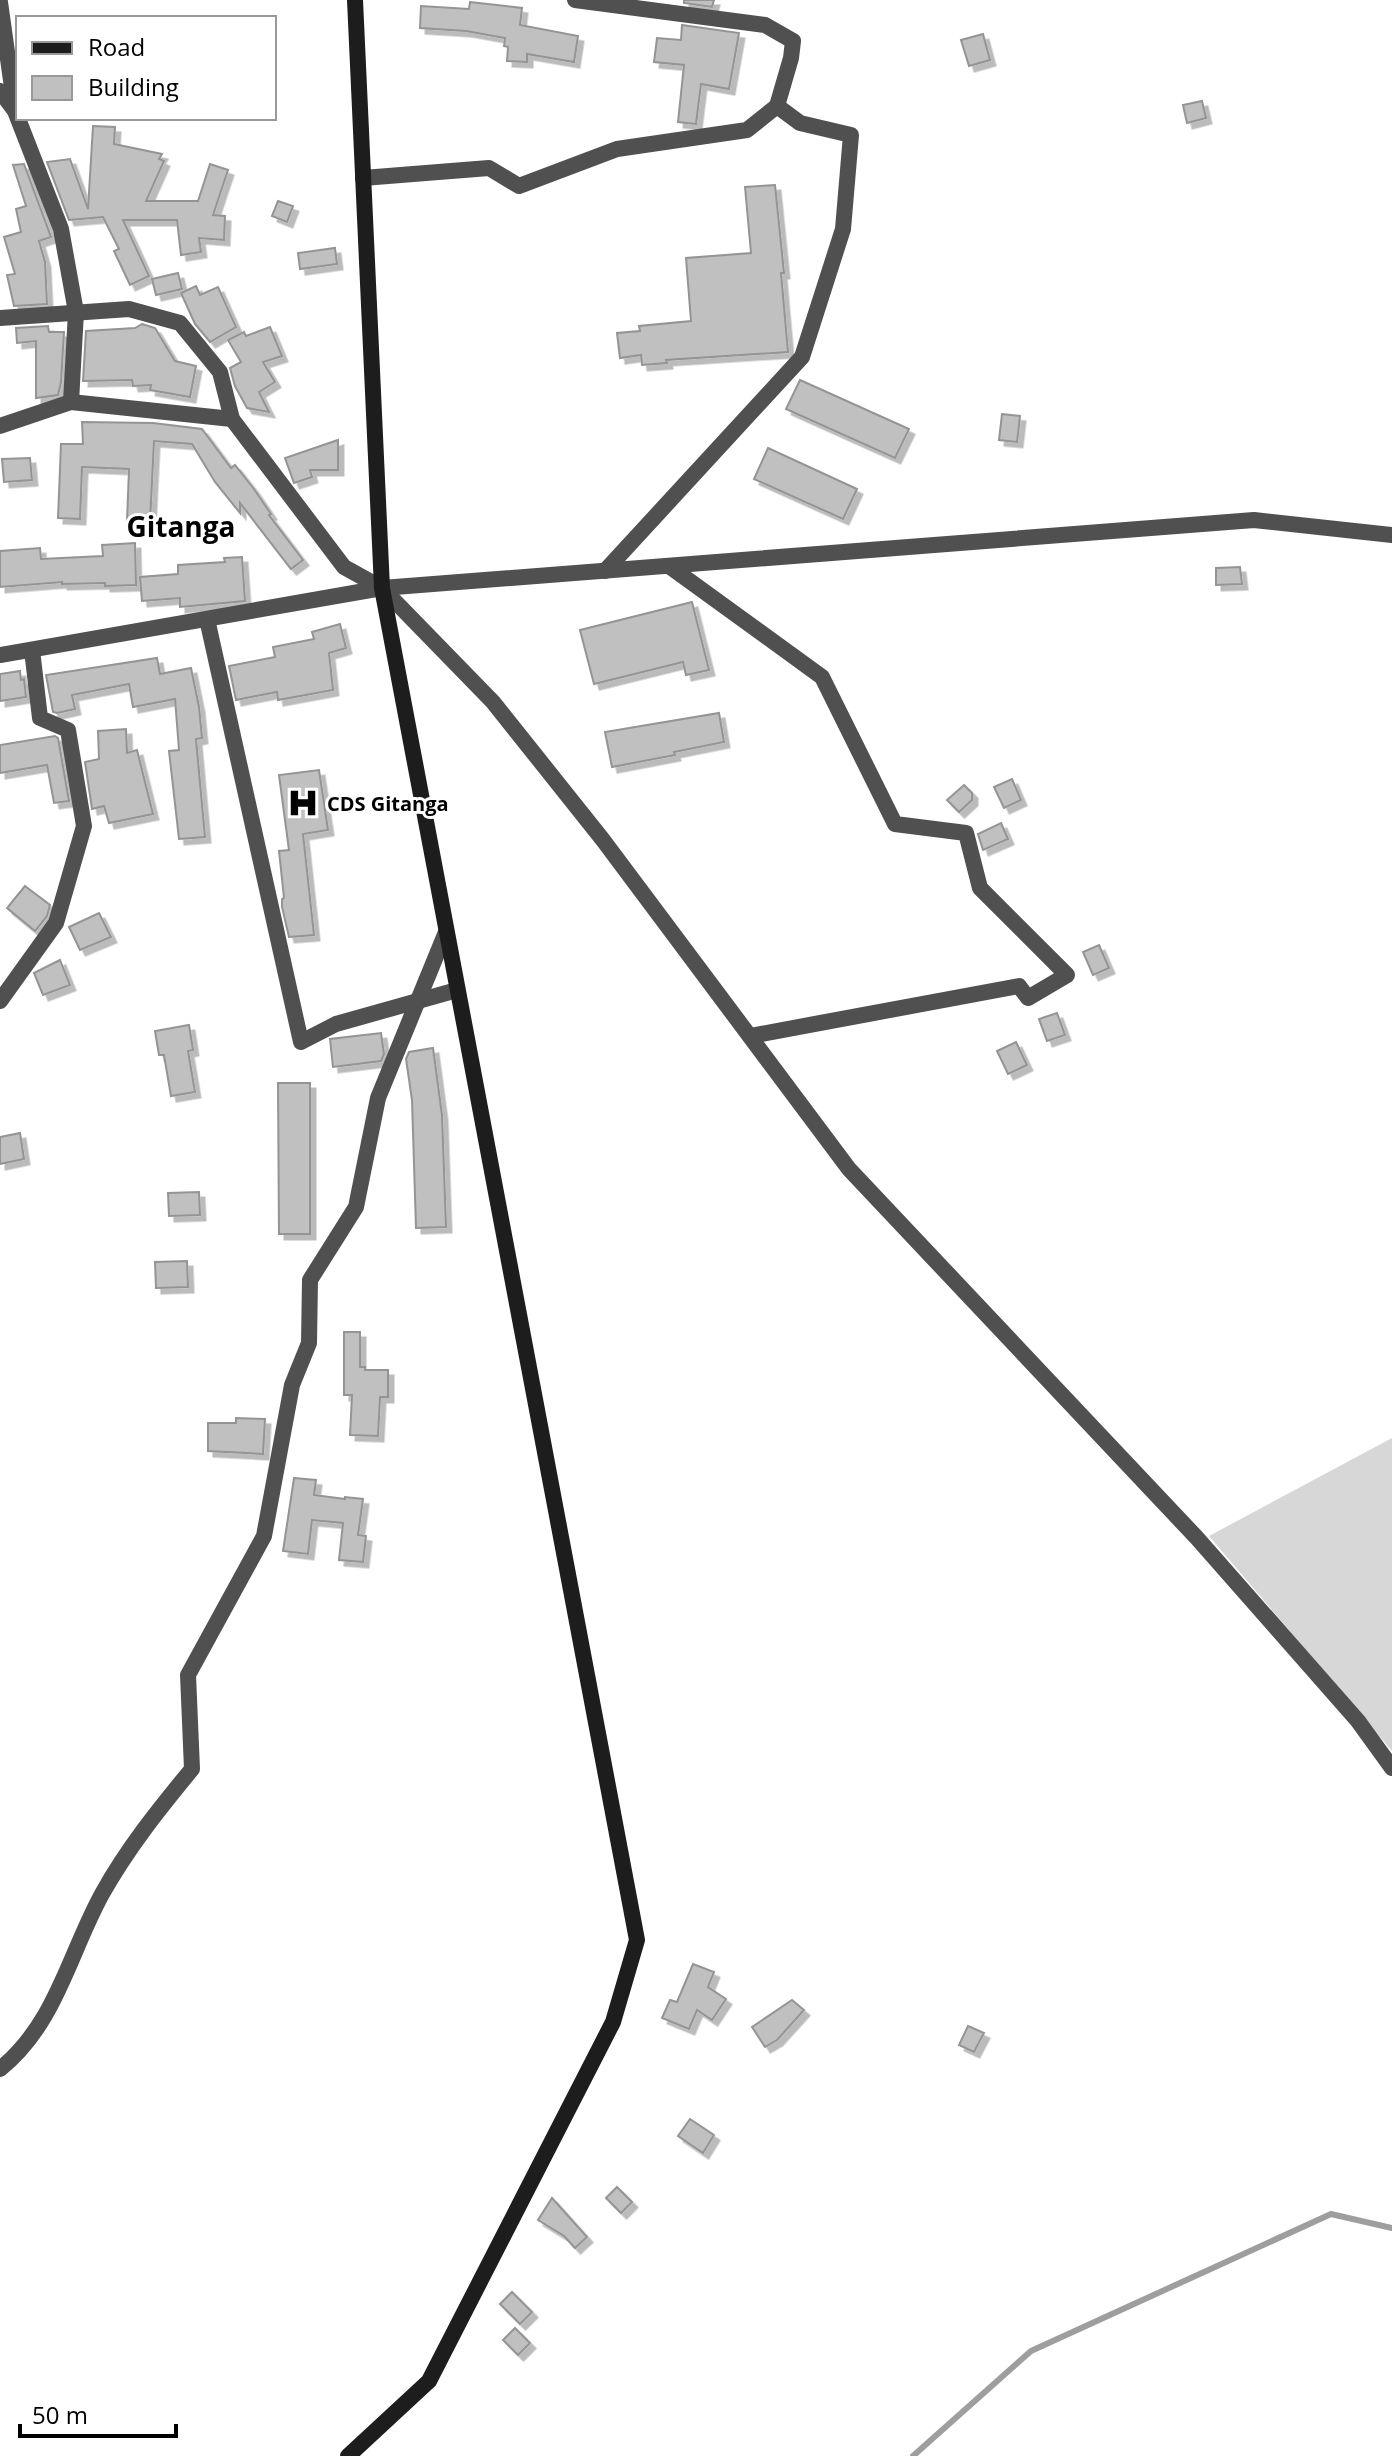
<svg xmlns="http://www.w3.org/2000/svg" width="1392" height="2456" font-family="'Open Sans',sans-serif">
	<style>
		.pitch { fill: #d7d7d7 }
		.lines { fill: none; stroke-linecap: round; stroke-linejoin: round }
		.stream { stroke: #9e9e9e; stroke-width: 6 }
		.building { fill: #c0c0c0; stroke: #949494; stroke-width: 2; filter: url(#shadow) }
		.street { stroke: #505050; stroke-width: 16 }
		.secondary { stroke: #1d1d1d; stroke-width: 16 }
		.labels { text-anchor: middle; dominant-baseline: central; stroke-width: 6; stroke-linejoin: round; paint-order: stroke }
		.poi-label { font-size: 20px; font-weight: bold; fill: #000; stroke: #fff; text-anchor: start }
		.district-label { font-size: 28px; font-weight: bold; fill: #000; stroke: #fff }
	</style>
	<defs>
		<filter id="shadow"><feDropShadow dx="5.5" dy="5.5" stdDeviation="0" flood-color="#0004"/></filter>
	</defs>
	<rect width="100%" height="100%" fill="#fff"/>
	<polygon class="pitch" points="1392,1438 1392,1751 1209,1536"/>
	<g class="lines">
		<polyline class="stream" points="913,2456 1031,2351 1331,2214 1392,2228"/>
	</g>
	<g class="building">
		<polygon points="684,0 714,0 712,7 684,3"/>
		<polygon points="470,2 522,8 520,25 578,36 574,62 527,54 527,62 507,61 508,47 504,46 505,38 466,31 420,28 421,6 469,9"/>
		<polygon points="682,25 739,33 729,89 701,84 696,124 678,122 684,65 654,62 657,38 681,40"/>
		<polygon points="983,34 990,60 969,66 961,40"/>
		<polygon points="1202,101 1206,118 1187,123 1183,105"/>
		<polygon points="93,126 115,127 114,144 162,154 159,159 164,161 146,201 198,201 210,164 228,170 213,215 225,216 224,240 199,238 201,252 181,255 177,220 123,220 149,276 130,285 114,251 119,249 103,217 69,220 47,162 70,159 88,209"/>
		<polygon points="24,164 51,237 39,241 45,262 47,304 14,306 7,275 15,274 4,237 21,232 16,209 26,206 13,165"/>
		<polygon points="775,185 784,273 781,273 788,352 666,360 667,363 642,365 641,355 620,358 617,333 640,331 639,326 691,321 686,258 751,253 745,187"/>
		<polygon points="278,201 293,206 287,222 272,216"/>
		<polygon points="335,248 337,264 300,269 298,253"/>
		<polygon points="178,273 182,289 156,295 152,279"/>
		<polygon points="196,286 200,295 218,287 236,327 210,342 195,324 181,293"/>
		<polygon points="142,324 155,328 175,361 196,366 190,397 150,390 151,385 133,386 132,380 83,381 86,331 135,328"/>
		<polygon points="48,326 49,332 64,332 61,382 58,395 36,398 36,341 17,343 16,328"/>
		<polygon points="270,327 282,356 263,362 275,382 259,392 269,412 247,408 235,386 230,368 241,362 228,340 244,332 246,336"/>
		<polygon points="800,380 909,429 895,458 786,409"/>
		<polygon points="1002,414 1020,416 1017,442 999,440"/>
		<polygon points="82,422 153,423 202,429 231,468 235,465 254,489 271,514 269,515 303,560 291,569 240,503 240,513 215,482 192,444 154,441 150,522 127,521 129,469 82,467 80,519 58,518 61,444 83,444"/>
		<polygon points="338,440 338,470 310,470 312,477 294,483 285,458"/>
		<polygon points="768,448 857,489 843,519 754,479"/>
		<polygon points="30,458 32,480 4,482 2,459"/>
		<polygon points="135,543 136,585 105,586 105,583 62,584 62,582 0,587 0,551 40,548 41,559 103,556 102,545"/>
		<polygon points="242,557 245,601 180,607 180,598 142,601 140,577 178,574 178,565 225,562 224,558"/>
		<polygon points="1240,567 1242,584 1216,585 1216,568"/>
		<polygon points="692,602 709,670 686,675 683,662 594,684 580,630"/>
		<polygon points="340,624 346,648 329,653 333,690 278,700 277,692 236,700 229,666 275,657 273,647 314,639 312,632"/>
		<polygon points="157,658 160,674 191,668 199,707 202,738 196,739 205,837 179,839 169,751 179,750 175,699 133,707 129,684 72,695 75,709 57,713 53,712 46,675"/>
		<polygon points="20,671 21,680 24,679 26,697 0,701 0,674"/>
		<polygon points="719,713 724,742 674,752 675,755 612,767 605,732"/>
		<polygon points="126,729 127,753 137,750 153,814 109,823 104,806 92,809 85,762 99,759 98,731"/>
		<polygon points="55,736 58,738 69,801 54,803 47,765 0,773 0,745"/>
		<polygon points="319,770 328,830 303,834 314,935 289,937 282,907 282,899 284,898 279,851 289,850 279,775"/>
		<polygon points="1012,779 1021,800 1004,808 994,787"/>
		<polygon points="964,785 972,793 972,800 959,812 947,800"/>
		<polygon points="1001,823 1008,839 983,850 978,834"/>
		<polygon points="25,886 50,905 47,916 35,931 7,908"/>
		<polygon points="99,913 111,937 80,950 69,927"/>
		<polygon points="1099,945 1109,968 1093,975 1083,952"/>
		<polygon points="60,960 70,985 43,995 34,973"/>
		<polygon points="1057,1013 1065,1035 1047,1041 1039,1019"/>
		<polygon points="189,1025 193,1050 188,1051 195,1092 171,1096 164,1055 159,1055 155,1031"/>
		<polygon points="381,1033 384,1054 381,1061 333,1067 330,1039"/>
		<polygon points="1016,1042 1027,1065 1008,1074 997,1051"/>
		<polygon points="433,1048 442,1115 446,1227 416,1228 412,1100 406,1059 409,1052"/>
		<polygon points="278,1083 310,1083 310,1234 279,1234"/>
		<polygon points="20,1133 24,1159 0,1164 0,1137"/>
		<polygon points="199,1192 200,1215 169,1216 168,1193"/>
		<polygon points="187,1261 188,1287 156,1288 155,1262"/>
		<polygon points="344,1332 360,1332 360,1367 365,1367 365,1370 388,1370 388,1397 380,1397 378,1436 350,1435 352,1395 344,1395"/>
		<polygon points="236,1418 265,1419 263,1454 208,1451 208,1423 236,1423"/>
		<polygon points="294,1478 316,1480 314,1495 345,1499 345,1497 363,1499 358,1535 366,1536 363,1562 339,1560 343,1523 312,1520 308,1554 283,1551"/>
		<polygon points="693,1964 714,1972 708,1987 726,1999 712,2020 697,2010 689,2029 662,2018 670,2000 677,2002"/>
		<polygon points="792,2000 804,2010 777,2040 765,2047 752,2027"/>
		<polygon points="968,2026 984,2033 974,2052 959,2045"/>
		<polygon points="690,2119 714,2135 703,2153 678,2136"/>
		<polygon points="617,2187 632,2202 621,2213 606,2198"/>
		<polygon points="552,2198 587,2237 575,2248 564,2236 538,2220"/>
		<polygon points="512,2292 532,2312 520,2324 500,2304"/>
		<polygon points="515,2328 530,2343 518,2355 503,2340"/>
	</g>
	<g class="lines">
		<g class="street">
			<polyline points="0,2 15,109"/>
			<polyline points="0,91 15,111 61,229 76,312 71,402"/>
			<polyline points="363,178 489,168 519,186 617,149 747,130 777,106 791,58 793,41 765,25 575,0"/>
			<polyline points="0,318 129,309 180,323 220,372 232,419 344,567 382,588 493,702 603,840 849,1169 1197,1538 1358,1721 1392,1768"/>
			<polyline points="0,426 71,402 232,419"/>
			<polyline points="669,566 822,677 895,824 966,833 980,888 1067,975 1028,998 1019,986 750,1036"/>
			<polyline points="605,571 802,357 843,229 851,135 800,123 777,106"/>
			<polyline points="207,619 301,1042 336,1024 457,990"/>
			<polyline points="0,655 382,588 1254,520 1392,535"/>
			<polyline points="0,1001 56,923 84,826 68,730 40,718 32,650"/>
			<path d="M 0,2069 C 56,2024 69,1954 102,1894 C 127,1849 159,1809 192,1769 L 188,1675 L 264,1536 L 292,1385 L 309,1343 L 310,1280 L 356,1207 L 378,1098 L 446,932"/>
		</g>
		<polyline class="secondary" points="348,2456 429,2381 613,2022 637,1940 382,588 355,0"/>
	</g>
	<defs>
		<symbol id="hospital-bare" viewBox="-9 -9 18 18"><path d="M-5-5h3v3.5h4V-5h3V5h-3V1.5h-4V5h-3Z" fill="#000" stroke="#fff" stroke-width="2.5" paint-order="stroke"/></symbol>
	</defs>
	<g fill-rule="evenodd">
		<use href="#hospital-bare" x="281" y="781" width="44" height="44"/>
	</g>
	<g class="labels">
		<g class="poi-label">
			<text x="327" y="803">CDS Gitanga</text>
		</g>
		<g class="district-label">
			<text x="181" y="526">Gitanga</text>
		</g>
	</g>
	<rect x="16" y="16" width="260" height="104" fill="#ffffff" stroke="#999999" stroke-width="2"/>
	<rect x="32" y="42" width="40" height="12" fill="#1d1d1d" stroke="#999999" stroke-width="2"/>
	<text x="88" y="56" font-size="24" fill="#000000">Road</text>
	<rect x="32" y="76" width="40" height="24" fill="#c0c0c0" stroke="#999999" stroke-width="2"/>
	<text x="88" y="96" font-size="24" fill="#000000">Building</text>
	<path d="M20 2424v12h156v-12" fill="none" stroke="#000000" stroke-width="4"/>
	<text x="32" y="2424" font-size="24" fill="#000000" stroke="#ffffff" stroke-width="6" paint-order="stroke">50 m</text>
</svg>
